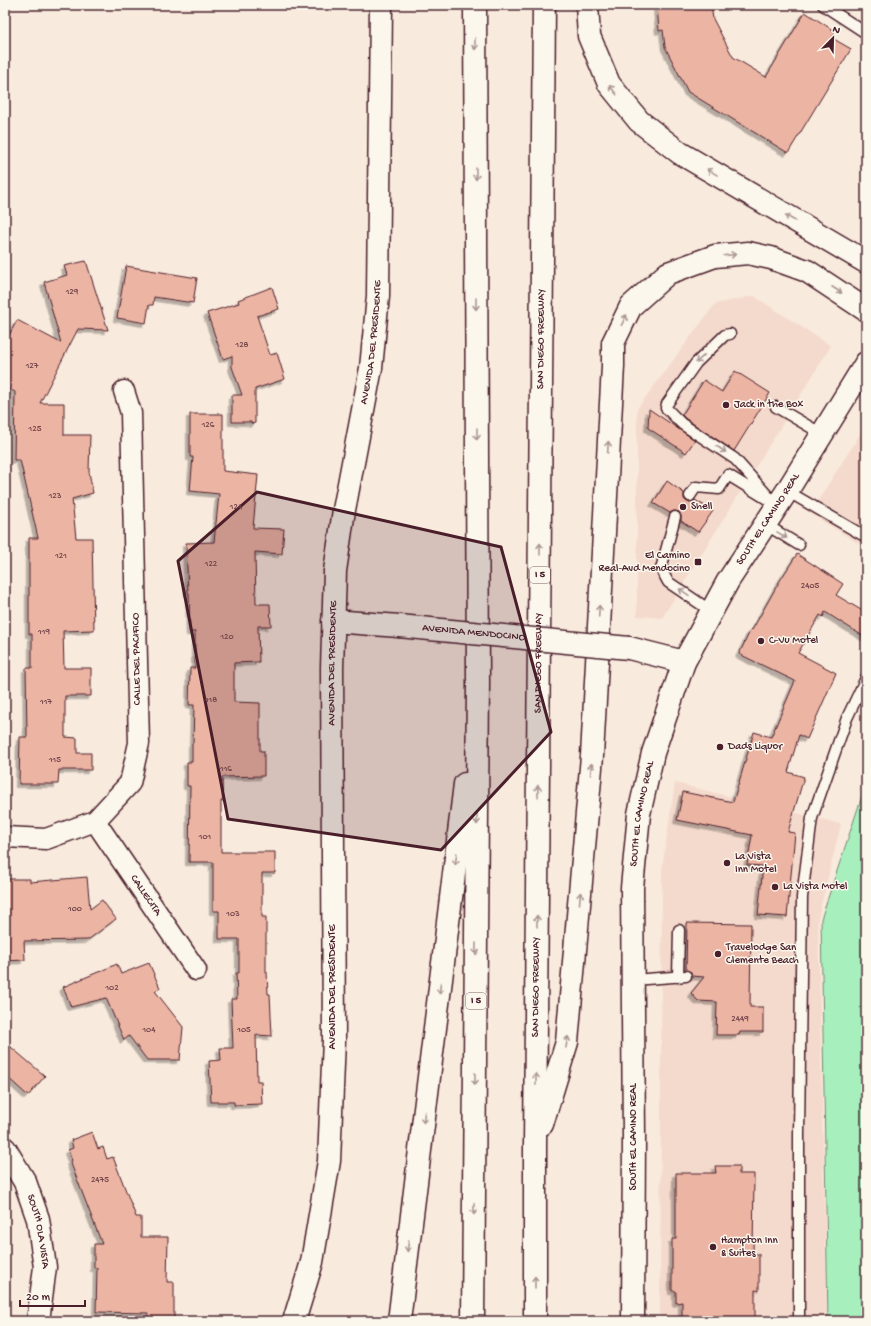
<svg xmlns="http://www.w3.org/2000/svg" width="871" height="1326" font-family="'Gochi Hand',sans-serif">
	<style>
		.built { fill: #f4dacc }
		.green { fill: #a7efbc; stroke: #788774 }
		.building { fill: #ecb4a3; stroke: #4a1f2b; filter: url(#shadow) }
		.lines { fill: none; stroke-linecap: round; stroke-linejoin: round }
		.service-casing { stroke: #4a1f2b; stroke-width: 13 }
		.minor-casing { stroke: #4a1f2b; stroke-width: 23 }
		.secondary-casing { stroke: #4a1f2b; stroke-width: 25 }
		.primary-casing { stroke: #4a1f2b; stroke-width: 25 }
		.motorway-casing { stroke: #4a1f2b; stroke-width: 25 }
		.service { stroke: #fbf7ec; stroke-width: 10 }
		.minor { stroke: #fbf7ec; stroke-width: 20 }
		.secondary { stroke: #fbf7ec; stroke-width: 22 }
		.primary { stroke: #fbf7ec; stroke-width: 22 }
		.motorway { stroke: #fbf7ec; stroke-width: 22 }
		.secondary-bridge-casing { stroke: #4a1f2b; stroke-width: 25; stroke-linecap: butt }
		.secondary-bridge { stroke: #fbf7ec; stroke-width: 22 }
		.oneway { stroke: #ab9695 }
		.marked { fill: #4a1f2b; fill-opacity: 0.2; stroke: #4a1f2b; stroke-width: 3; stroke-linejoin: round }
		.poi-dot { fill: #4a1f2b; stroke: #fbf7ec; stroke-width: 1.5 }
		.labels { text-anchor: middle; dominant-baseline: central; stroke-width: 3; stroke-linejoin: round; paint-order: stroke }
		.number-label { font-size: 9px; fill: #724449 }
		.shield { fill: #fbf7ec; stroke: #7f6065; stroke-width: 1 }
		.shield-label { font-size: 10px; font-weight: bold; fill: #4a1f2b }
		.street-label { font-size: 11px; fill: #4a1f2b; stroke: #fbf7ec }
		.poi-label { font-size: 11px; fill: #4a1f2b; stroke: #fbf7ec; text-anchor: start }
	</style>
	<defs>
		<filter id="shadow"><feDropShadow dx="-3.5" dy="3.5" stdDeviation="0" flood-color="#0004"/></filter>
	</defs>
	<rect width="100%" height="100%" fill="#f8eadd"/>
	<filter id="ink" filterUnits="userSpaceOnUse"><feTurbulence type="fractalNoise" baseFrequency=".025" numOctaves="2"/><feDisplacementMap in="SourceGraphic" scale="8" xChannelSelector="R" yChannelSelector="G"/><feConvolveMatrix kernelMatrix="1 2 1 2 8 2 1 2 1" color-interpolation-filters="sRGB"/></filter>
	<g filter="url(#ink)">
		<g class="built">
			<polygon points="754,296 831,346 662,618 637,616 637,409 715,304"/>
			<polygon points="866,425 866,548 810,513"/>
			<polygon points="675,783 841,824 818,918 827,1321 660,1321 662,869"/>
		</g>
		<polygon class="green" points="866,784 866,1321 828,1321 821,919"/>
		<g class="building">
			<polygon points="657,5 711,5 713,19 733,57 766,77 805,12 836,32 832,38 851,49 788,153 688,92 665,47 663,30 659,31"/>
			<polygon points="86,261 108,330 78,329 40,403 64,403 64,435 90,435 89,472 93,493 72,499 76,538 92,538 94,630 63,631 64,668 91,668 91,696 65,696 65,737 77,738 77,753 91,753 91,770 59,770 58,784 19,784 20,737 27,737 26,668 32,668 32,634 29,634 29,538 38,538 20,460 14,460 15,392 5,387 5,343 17,320 61,343 44,282 67,275 64,266"/>
			<polygon points="126,266 197,278 193,303 154,297 153,305 149,305 146,323 117,318"/>
			<polygon points="272,287 279,309 257,316 270,355 277,353 285,379 255,389 255,423 252,424 251,422 232,422 232,395 242,395 232,367 232,356 223,359 207,313 239,303 238,300"/>
			<polygon points="735,371 770,393 734,451 686,419 682,415 704,380 722,392"/>
			<polygon points="649,409 695,440 686,453 648,428"/>
			<polygon points="190,414 223,414 223,471 258,475 253,528 284,529 282,554 255,552 256,604 270,604 271,626 258,626 259,662 234,663 234,702 260,703 260,751 264,751 264,776 222,777 223,801 221,801 221,852 275,852 275,873 262,873 262,917 266,917 266,972 267,972 268,994 270,994 272,1036 256,1035 257,1081 261,1081 262,1104 234,1105 234,1102 211,1102 209,1061 221,1060 220,1048 233,1048 231,999 237,999 236,973 239,973 239,939 219,939 219,911 213,911 213,862 189,862 190,786 187,786 187,762 192,762 192,743 193,743 194,705 189,705 190,668 195,668 195,632 190,632 189,593 188,593 186,543 214,542 219,494 190,491 193,457 190,457"/>
			<polygon points="667,481 684,493 684,499 687,502 693,502 695,500 713,511 698,532 681,521 681,516 679,512 674,511 670,513 653,503"/>
			<polygon points="797,554 843,584 836,595 866,613 866,638 825,612 823,617 820,615 798,653 836,673 807,739 799,735 788,772 804,777 788,832 795,833 787,917 758,915 763,866 747,865 752,835 677,820 683,792 733,802 754,732 771,737 795,681 739,654 751,629 752,630 779,582"/>
			<polygon points="87,877 90,909 102,900 116,919 88,940 24,941 25,960 5,961 5,879 30,879 30,882"/>
			<polygon points="687,923 751,924 750,1007 763,1007 763,1032 740,1032 739,1035 716,1035 717,1002 698,1001 691,993 704,977 692,976 691,972 686,970"/>
			<polygon points="149,963 160,988 155,991 183,1027 180,1060 147,1060 129,1036 124,1040 106,998 71,1007 63,987 117,964 121,974"/>
			<polygon points="5,1042 45,1076 28,1096 5,1075"/>
			<polygon points="92,1132 98,1149 103,1147 107,1159 113,1157 136,1217 141,1217 141,1237 168,1237 167,1282 174,1282 174,1321 148,1321 148,1313 96,1312 97,1268 94,1268 94,1244 102,1244 70,1161 72,1161 68,1150 73,1148 71,1140"/>
			<polygon points="715,1166 739,1166 739,1174 754,1174 753,1254 759,1254 759,1291 755,1290 755,1321 682,1321 682,1302 676,1303 676,1291 672,1291 672,1239 676,1239 676,1173 716,1173"/>
		</g>
		<g class="lines">
			<defs>
				<g id="service">
					<polyline points="823,5 866,33"/>
					<polyline points="730,334 725,335 696,363 667,404 666,408 682,424 735,459 777,506"/>
					<polyline points="776,407 822,434"/>
					<polyline points="787,491 866,537"/>
					<polyline points="690,496 696,487 719,489 728,475 767,499"/>
					<polyline points="675,517 661,569 668,582 711,611"/>
					<polyline points="765,524 799,545"/>
					<polyline points="678,977 679,930"/>
					<polyline points="633,980 686,976"/>
					<polyline points="799,1321 799,1134 802,897 812,818 847,718 866,678"/>
				</g>
				<g id="minor">
					<path id="s1" d="M 95,821 L 196,970"/>
					<polyline points="5,837 46,839 95,821 130,783 139,743 131,413 124,391"/>
				</g>
				<g id="secondary">
					<polyline points="333,621 399,626"/>
					<polyline points="629,648 684,662"/>
					<path id="s2" d="M 5,1149 L 25,1182 L 38,1219 L 45,1267 L 38,1321"/>
					<path id="s3" d="M 294,1321 L 312,1262 L 329,1161 L 334,1039 L 332,668 L 335,571 L 344,510 L 371,368 L 378,296 L 381,5"/>
				</g>
				<g id="primary">
					<path id="s4" d="M 633,1321 L 634,1136 L 632,888 L 639,814 L 653,753 L 684,662 L 728,581 L 787,491 L 866,363"/>
				</g>
				<g id="motorway">
					<polyline points="587,5 589,36 609,84 639,121 680,153 866,262"/>
					<polyline points="542,1124 567,1042 592,756 613,366 613,343 631,306 668,273 715,256 748,253 771,258 807,271 866,310"/>
					<polyline points="399,1321 465,784"/>
					<polyline points="473,1321 478,682 475,5"/>
					<path id="s5" d="M 535,1321 L 535,1146 L 544,5"/>
				</g>
			</defs>
			<use href="#service" class="service-casing"/>
			<use href="#minor" class="minor-casing"/>
			<use href="#secondary" class="secondary-casing"/>
			<use href="#primary" class="primary-casing"/>
			<use href="#motorway" class="motorway-casing"/>
			<use href="#service" class="service"/>
			<use href="#minor" class="minor"/>
			<use href="#secondary" class="secondary"/>
			<use href="#primary" class="primary"/>
			<use href="#motorway" class="motorway"/>
			<defs>
				<g id="secondary-bridge">
					<path id="s6" d="M 399,626 L 629,648"/>
				</g>
			</defs>
			<use href="#secondary-bridge" class="secondary-bridge-casing"/>
			<use href="#secondary-bridge" class="secondary-bridge"/>
		</g>
		<defs><path id="oneway-shaft" d="M-6 0H5M1.5-3L5.5 0L1.5 3" fill="none" stroke-width="1.6" stroke-linecap="round" stroke-linejoin="round"/></defs>
		<g class="oneway">
			<use href="#oneway-shaft" transform="translate(475 44) rotate(90)"/>
			<use href="#oneway-shaft" transform="translate(613 90) rotate(-129)"/>
			<use href="#oneway-shaft" transform="translate(712 172) rotate(-149)"/>
			<use href="#oneway-shaft" transform="translate(476 174) rotate(90)"/>
			<use href="#oneway-shaft" transform="translate(790 218) rotate(-150)"/>
			<use href="#oneway-shaft" transform="translate(730 255) rotate(-6)"/>
			<use href="#oneway-shaft" transform="translate(837 290) rotate(33)"/>
			<use href="#oneway-shaft" transform="translate(476 304) rotate(90)"/>
			<use href="#oneway-shaft" transform="translate(624 320) rotate(-64)"/>
			<use href="#oneway-shaft" transform="translate(700 359) rotate(136)"/>
			<use href="#oneway-shaft" transform="translate(477 434) rotate(90)"/>
			<use href="#oneway-shaft" transform="translate(608 447) rotate(-86)"/>
			<use href="#oneway-shaft" transform="translate(721 449) rotate(33)"/>
			<use href="#oneway-shaft" transform="translate(782 535) rotate(32)"/>
			<use href="#oneway-shaft" transform="translate(540 549) rotate(-90)"/>
			<use href="#oneway-shaft" transform="translate(684 592) rotate(-146)"/>
			<use href="#oneway-shaft" transform="translate(599 611) rotate(-87)"/>
			<use href="#oneway-shaft" transform="translate(591 769) rotate(-85)"/>
			<use href="#oneway-shaft" transform="translate(538 791) rotate(-90)"/>
			<use href="#oneway-shaft" transform="translate(477 819) rotate(90)"/>
			<use href="#oneway-shaft" transform="translate(456 859) rotate(97)"/>
			<use href="#oneway-shaft" transform="translate(580 898) rotate(-85)"/>
			<use href="#oneway-shaft" transform="translate(537 921) rotate(-90)"/>
			<use href="#oneway-shaft" transform="translate(476 949) rotate(90)"/>
			<use href="#oneway-shaft" transform="translate(440 988) rotate(97)"/>
			<use href="#oneway-shaft" transform="translate(567 1042) rotate(-79)"/>
			<use href="#oneway-shaft" transform="translate(475 1079) rotate(90)"/>
			<use href="#oneway-shaft" transform="translate(536 1079) rotate(-90)"/>
			<use href="#oneway-shaft" transform="translate(424 1117) rotate(97)"/>
			<use href="#oneway-shaft" transform="translate(474 1209) rotate(90)"/>
			<use href="#oneway-shaft" transform="translate(408 1246) rotate(97)"/>
			<use href="#oneway-shaft" transform="translate(535 1282) rotate(-90)"/>
		</g>
	</g>
	<path class="marked" d="M 257,492 L 501,547 L 551,732 L 441,850 L 228,819 L 178,561 Z"/>
	<g class="poi-dot">
		<circle cx="726" cy="405" r="4"/>
		<circle cx="683" cy="507" r="4"/>
		<rect x="694" y="558" width="8" height="8" rx="2"/>
		<circle cx="761" cy="641" r="4"/>
		<circle cx="720" cy="747" r="4"/>
		<circle cx="727" cy="863" r="4"/>
		<circle cx="775" cy="887" r="4"/>
		<circle cx="718" cy="954" r="4"/>
		<circle cx="713" cy="1247" r="4"/>
	</g>
	<g class="labels">
		<g class="number-label">
			<text x="72" y="292">129</text>
			<text x="242" y="345">128</text>
			<text x="32" y="366">127</text>
			<text x="208" y="425">126</text>
			<text x="35" y="429">125</text>
			<text x="55" y="496">123</text>
			<text x="236" y="507">124</text>
			<text x="61" y="556">121</text>
			<text x="211" y="564">122</text>
			<text x="810" y="586">2405</text>
			<text x="44" y="632">119</text>
			<text x="227" y="637">120</text>
			<text x="211" y="700">118</text>
			<text x="46" y="702">117</text>
			<text x="55" y="760">115</text>
			<text x="226" y="769">116</text>
			<text x="205" y="837">101</text>
			<text x="75" y="909">100</text>
			<text x="233" y="914">103</text>
			<text x="112" y="988">102</text>
			<text x="740" y="1019">2449</text>
			<text x="149" y="1030">104</text>
			<text x="244" y="1030">105</text>
			<text x="100" y="1180">2475</text>
		</g>
		<g class="shield">
			<rect x="530" y="567" width="20" height="16" rx="3"/>
			<rect x="466" y="993" width="20" height="16" rx="3"/>
		</g>
		<g class="shield-label">
			<text x="540" y="575">I 5</text>
			<text x="476" y="1001">I 5</text>
		</g>
		<g class="street-label">
			<text stroke="none"><textPath href="#s5" startOffset="982">SAN DIEGO FREEWAY</textPath></text>
			<text stroke="none"><textPath href="#s3" startOffset="986">AVENIDA DEL PRESIDENTE</textPath></text>
			<text stroke="none"><textPath href="#s4" startOffset="832">SOUTH EL CAMINO REAL</textPath></text>
			<text stroke="none"><textPath href="#s6" startOffset="75">AVENIDA MENDOCINO</textPath></text>
			<text transform="translate(137 659) rotate(-91)">CALLE DEL PACIFICO</text>
			<text stroke="none"><textPath href="#s3" startOffset="662">AVENIDA DEL PRESIDENTE</textPath></text>
			<text stroke="none"><textPath href="#s5" startOffset="658">SAN DIEGO FREEWAY</textPath></text>
			<text stroke="none"><textPath href="#s4" startOffset="508">SOUTH EL CAMINO REAL</textPath></text>
			<text stroke="none"><textPath href="#s1" startOffset="90">CALLECITA</textPath></text>
			<text transform="translate(333 987) rotate(-90)">AVENIDA DEL PRESIDENTE</text>
			<text stroke="none"><textPath href="#s5" startOffset="334">SAN DIEGO FREEWAY</textPath></text>
			<text transform="translate(634 1137) rotate(-90)">SOUTH EL CAMINO REAL</text>
			<text stroke="none"><textPath href="#s2" startOffset="90">SOUTH OLA VISTA</textPath></text>
		</g>
		<g class="poi-label">
			<text x="734" y="405">Jack in the Box</text>
			<text x="691" y="507">Shell</text>
			<text x="690" y="556" text-anchor="end">El Camino<tspan x="690" dy="13">Real-Avd Mendocino</tspan></text>
			<text x="769" y="641">C-Vu Motel</text>
			<text x="728" y="747">Dads Liquor</text>
			<text x="735" y="857">La Vista<tspan x="735" dy="13">Inn Motel</tspan></text>
			<text x="783" y="887">La Vista Motel</text>
			<text x="726" y="948">Travelodge San<tspan x="726" dy="13">Clemente Beach</tspan></text>
			<text x="721" y="1241">Hampton Inn<tspan x="721" dy="13">&amp; Suites</tspan></text>
		</g>
	</g>
	<rect width="871" height="1326" fill="none" stroke="#fbf7ec" stroke-width="20"/>
	<rect x="10" y="10" width="851" height="1306" fill="none" stroke="#4a1f2b" stroke-width="1.5" filter="url(#ink)"/>
	<g transform="translate(833 38) rotate(23)" stroke="#fbf7ec" stroke-width="3" paint-order="stroke">
	<path d="M0-3L7 15L0 10L-7 15Z" fill="#4a1f2b"/>
	<text y="-6" font-size="11" font-weight="bold" text-anchor="middle" fill="#4a1f2b">N</text>
	</g>
	<path d="M20 1300v6h65v-6" fill="none" stroke="#4a1f2b" stroke-width="2"/>
	<text x="26" y="1300" font-size="12" fill="#4a1f2b" stroke="#fbf7ec" stroke-width="3" paint-order="stroke">20 m</text>
</svg>
